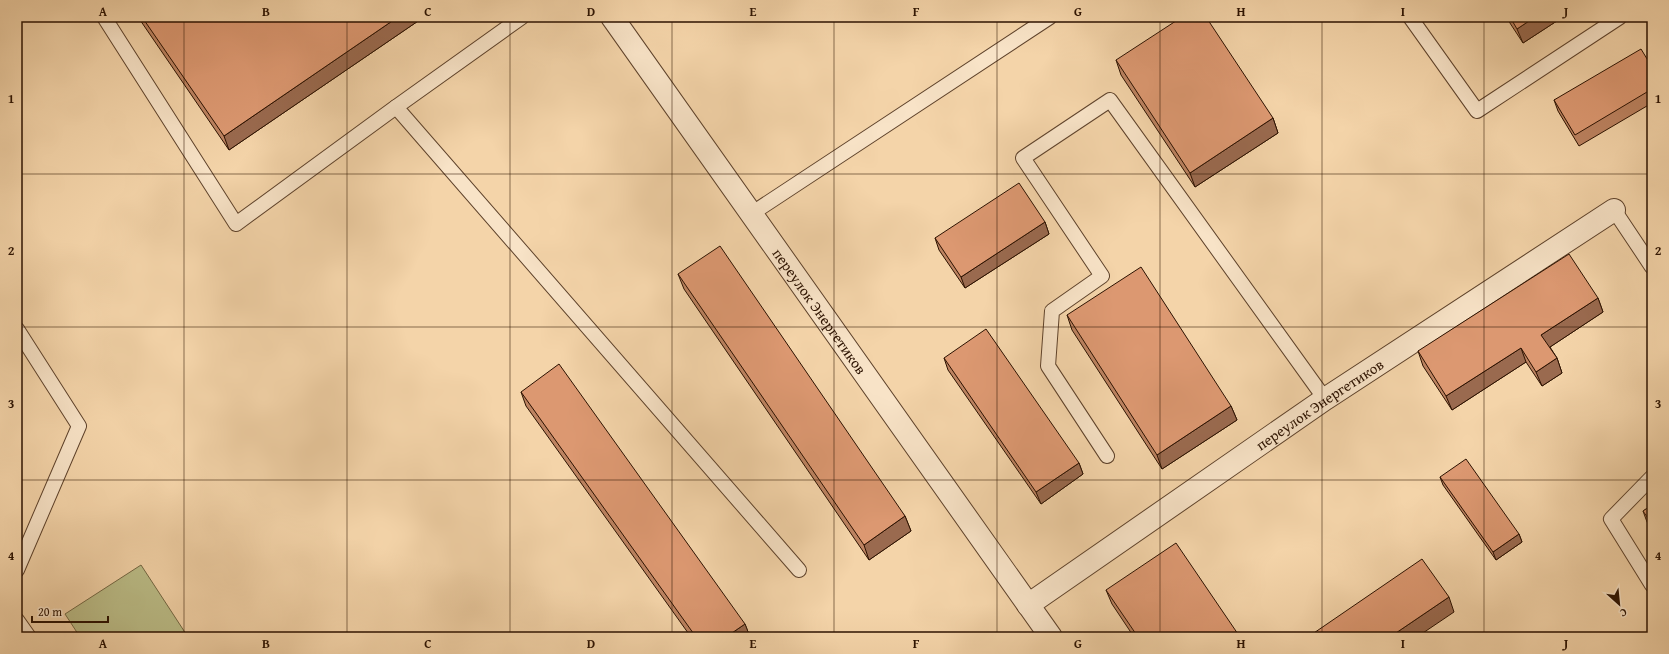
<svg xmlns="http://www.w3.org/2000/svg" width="1669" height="654" font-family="'Gentium Book Plus',serif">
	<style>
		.green { fill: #bbbd88; stroke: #746844 }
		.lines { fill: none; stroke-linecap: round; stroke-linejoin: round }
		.service-casing { stroke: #5e422b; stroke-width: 16 }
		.minor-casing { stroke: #5e422b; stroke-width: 24 }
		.service { stroke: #f8e3c7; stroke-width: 14 }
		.minor { stroke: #f8e3c7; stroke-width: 22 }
		.wall { fill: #bd8361; stroke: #2c1201 }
		.shaded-wall { fill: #9a6a4f; stroke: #2c1201 }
		.building { fill: #dc9871; stroke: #2c1201 }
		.grid { fill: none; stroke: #2c1201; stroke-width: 1; stroke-opacity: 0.55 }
		.labels { text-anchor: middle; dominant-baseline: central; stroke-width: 3; stroke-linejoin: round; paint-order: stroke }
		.street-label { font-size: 15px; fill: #2c1201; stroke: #f8e3c7 }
		.neatline { fill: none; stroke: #2c1201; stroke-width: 1.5 }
		.grid-label { font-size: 13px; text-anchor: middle; font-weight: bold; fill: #2c1201 }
	</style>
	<rect width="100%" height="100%" fill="#f4d4a9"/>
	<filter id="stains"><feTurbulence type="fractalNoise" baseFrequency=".005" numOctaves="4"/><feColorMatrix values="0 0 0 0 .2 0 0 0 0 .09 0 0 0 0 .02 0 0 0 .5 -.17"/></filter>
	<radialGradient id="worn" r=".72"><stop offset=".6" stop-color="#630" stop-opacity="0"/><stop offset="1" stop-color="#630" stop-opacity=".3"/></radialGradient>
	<polygon class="green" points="141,565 188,637 80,637 65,614"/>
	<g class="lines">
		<defs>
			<g id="service">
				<polyline points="104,17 236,224 396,107"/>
				<polyline points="522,17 396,107 799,570"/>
				<polyline points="1410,17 1477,111 1620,17"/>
				<polyline points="1614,210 1652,267"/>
				<polyline points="751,214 1050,17"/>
				<polyline points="17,329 79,426 17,570"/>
				<polyline points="1107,456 1048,366 1052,311 1102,276 1023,158 1110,100 1325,399"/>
				<polyline points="1652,477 1611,519 1652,585"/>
				<polyline points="17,620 29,637"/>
			</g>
			<g id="minor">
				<path id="s1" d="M 612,17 L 1051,637"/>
				<path id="s2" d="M 1028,605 L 1325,399 L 1614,210"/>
			</g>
		</defs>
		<use href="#service" class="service-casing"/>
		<use href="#minor" class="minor-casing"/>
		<use href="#service" class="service"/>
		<use href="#minor" class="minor"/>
	</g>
	<g class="wall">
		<polygon points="138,17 424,17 229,150"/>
		<polygon points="1506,17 1563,17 1523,43"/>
		<polygon points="1116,60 1273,118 1278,133 1195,187 1121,75"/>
		<polygon points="1652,67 1652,103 1579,146 1558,111 1554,100"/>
		<polygon points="1045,222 1049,234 965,288 939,250 935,238"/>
		<polygon points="678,274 905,516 911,531 869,560 684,289"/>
		<polygon points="1598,298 1603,312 1550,347 1557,358 1562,373 1542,386 1526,362 1452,410 1423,366 1418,351"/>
		<polygon points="1067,315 1231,406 1237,420 1162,469 1072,330"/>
		<polygon points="944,358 1079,463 1083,474 1041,504 948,370"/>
		<polygon points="521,392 745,624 750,637 691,637 526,406"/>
		<polygon points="1440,477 1519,534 1522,542 1496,560 1443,485"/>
		<polygon points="1652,505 1652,530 1647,522 1643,511"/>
		<polygon points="1106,590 1240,637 1134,637 1112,604"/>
	</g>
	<g class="shaded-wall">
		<polygon points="398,17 424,17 229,150 224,136"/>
		<polygon points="1535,17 1563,17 1523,43 1517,29"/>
		<polygon points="1273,118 1278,133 1195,187 1190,173"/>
		<polygon points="1045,222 1049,234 965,288 961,277"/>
		<polygon points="1598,298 1603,312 1547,349 1541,335"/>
		<polygon points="1521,348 1526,362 1452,410 1446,396"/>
		<polygon points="1557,358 1562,373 1542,386 1536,372"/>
		<polygon points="1231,406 1237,420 1162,469 1157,455"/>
		<polygon points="1079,463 1083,474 1041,504 1036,492"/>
		<polygon points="905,516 911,531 869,560 864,545"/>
		<polygon points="1519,534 1522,542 1496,560 1493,552"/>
		<polygon points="1449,597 1454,612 1417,637 1390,637"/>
		<polygon points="745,624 750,637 726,637"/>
	</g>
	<g class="building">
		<polygon points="142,17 398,17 224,136"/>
		<polygon points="1182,17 1206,17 1273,118 1190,173 1116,60"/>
		<polygon points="1510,17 1535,17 1517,29"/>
		<polygon points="1641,49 1652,67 1652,89 1575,135 1554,100"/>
		<polygon points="1019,183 1045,222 961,277 935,238"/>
		<polygon points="720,246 905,516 864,545 678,274"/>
		<polygon points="1569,254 1598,298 1541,335 1557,358 1536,372 1521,348 1446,396 1418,351"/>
		<polygon points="1141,267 1231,406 1157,455 1067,315"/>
		<polygon points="986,329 1079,463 1036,492 944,358"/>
		<polygon points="559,364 745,624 726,637 696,637 521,392"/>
		<polygon points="1466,459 1519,534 1493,552 1440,477"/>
		<polygon points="1652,505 1652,524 1643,511"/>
		<polygon points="1176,543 1240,637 1138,637 1106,590"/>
		<polygon points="1422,559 1449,597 1390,637 1308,637"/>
	</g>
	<path class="grid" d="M 184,17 L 184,637M 347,17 L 347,637M 510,17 L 510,637M 672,17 L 672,637M 834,17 L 834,637M 997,17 L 997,637M 1160,17 L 1160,637M 1322,17 L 1322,637M 1484,17 L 1484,637M 17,174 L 1652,174M 17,327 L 1652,327M 17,480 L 1652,480"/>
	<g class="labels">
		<g class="street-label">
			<text stroke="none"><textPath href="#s1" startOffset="360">переулок Энергетиков</textPath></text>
			<text stroke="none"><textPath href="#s2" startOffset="354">переулок Энергетиков</textPath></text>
		</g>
	</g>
	<rect width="1669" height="654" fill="none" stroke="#f4d4a9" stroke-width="44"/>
	<g transform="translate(1619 604) rotate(153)" stroke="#f8e3c7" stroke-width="3" paint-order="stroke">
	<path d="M0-3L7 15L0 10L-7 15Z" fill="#2c1201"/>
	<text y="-6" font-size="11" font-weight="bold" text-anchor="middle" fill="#2c1201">С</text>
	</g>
	<path d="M32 616v6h76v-6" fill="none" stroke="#2c1201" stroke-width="2"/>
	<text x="38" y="616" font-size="12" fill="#2c1201" stroke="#f8e3c7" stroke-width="3" paint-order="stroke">20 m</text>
	<rect x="22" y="22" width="1625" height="610" class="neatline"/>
	<g class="grid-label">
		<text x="103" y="16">A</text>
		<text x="266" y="16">B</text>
		<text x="428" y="16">C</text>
		<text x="591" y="16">D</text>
		<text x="753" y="16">E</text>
		<text x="916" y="16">F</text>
		<text x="1078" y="16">G</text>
		<text x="1241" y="16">H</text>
		<text x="1403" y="16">I</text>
		<text x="1566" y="16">J</text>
		<text x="11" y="103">1</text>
		<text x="1658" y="103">1</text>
		<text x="11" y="255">2</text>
		<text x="1658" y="255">2</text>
		<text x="11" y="408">3</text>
		<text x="1658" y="408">3</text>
		<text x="11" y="560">4</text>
		<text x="1658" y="560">4</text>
		<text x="103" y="648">A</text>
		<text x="266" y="648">B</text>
		<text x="428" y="648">C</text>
		<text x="591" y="648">D</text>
		<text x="753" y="648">E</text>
		<text x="916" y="648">F</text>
		<text x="1078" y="648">G</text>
		<text x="1241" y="648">H</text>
		<text x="1403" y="648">I</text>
		<text x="1566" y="648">J</text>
	</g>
	<rect width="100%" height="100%" filter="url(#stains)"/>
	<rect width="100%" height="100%" fill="url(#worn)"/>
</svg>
